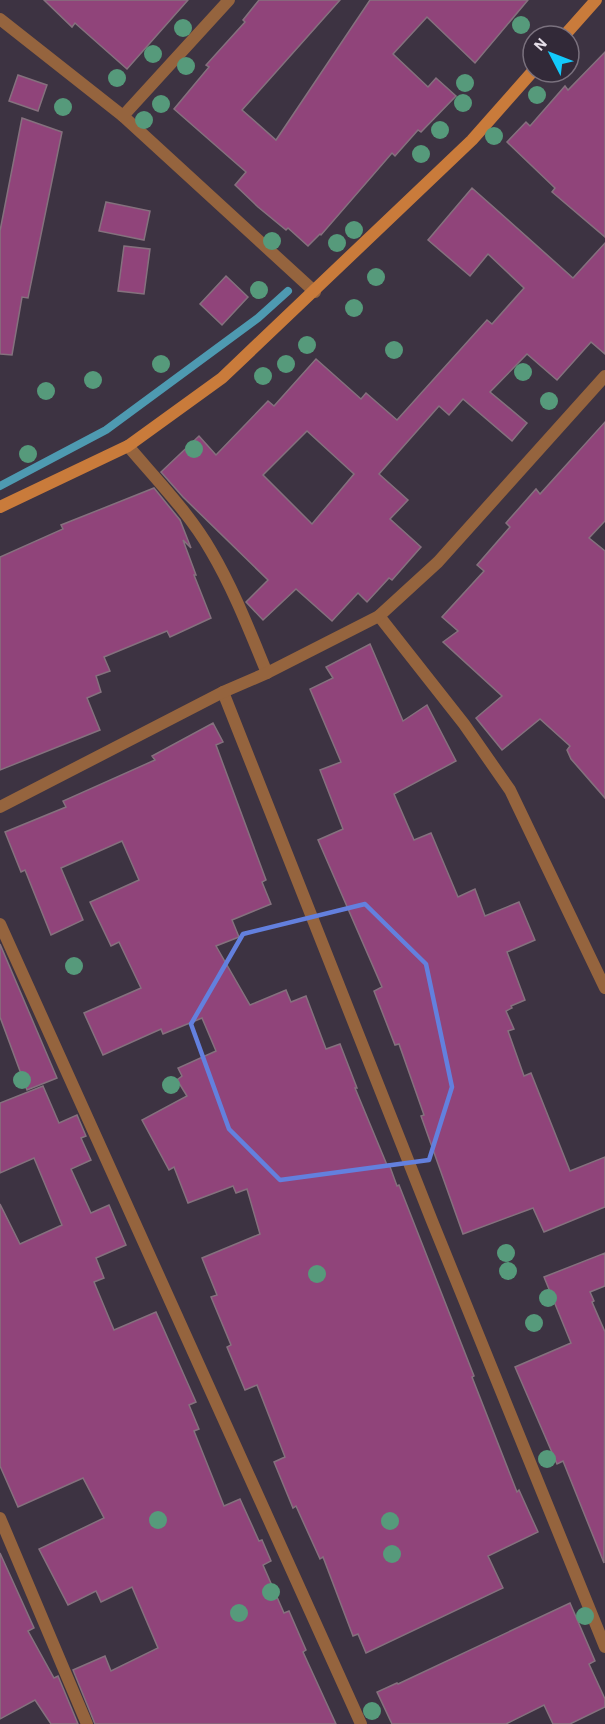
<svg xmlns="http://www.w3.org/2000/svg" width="605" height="1724" font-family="'Alegreya Sans',sans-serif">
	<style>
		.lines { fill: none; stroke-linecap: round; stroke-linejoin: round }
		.stream { stroke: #4e9ab1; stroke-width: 8 }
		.building { fill: #90447a; stroke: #85717e; stroke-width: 1.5; fill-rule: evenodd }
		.lane { stroke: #95643e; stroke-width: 12 }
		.street { stroke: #95643e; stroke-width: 12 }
		.secondary { stroke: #c97b3b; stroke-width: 12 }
		.tree { fill: #569a7b }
		.marked { fill: none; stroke: #6380de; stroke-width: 4.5; stroke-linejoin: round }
	</style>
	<rect width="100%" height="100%" fill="#3d3342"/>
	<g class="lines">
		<polyline class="stream" points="0,486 106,430 258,318 288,291"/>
	</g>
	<g class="building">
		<polygon points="44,0 188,0 127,69 75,23 72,27"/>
		<polygon points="259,0 340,0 242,110 276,140 370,0 528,0 475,63 427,17 393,54 428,87 436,78 456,96 421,132 418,130 395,156 392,153 321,235 320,234 308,246 288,228 286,230 258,207 235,185 246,172 174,109 209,67 206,65 245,22 243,20"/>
		<polygon points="605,52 605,237 552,192 555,188 507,142 526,122 530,126 565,86 568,90"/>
		<polygon points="18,75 47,85 38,111 9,101"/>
		<polygon points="22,118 62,132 28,298 22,297 12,355 0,354 0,231"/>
		<path d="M 472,188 L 573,278 L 605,243 L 605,354 L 591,342 L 557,380 L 527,354 L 490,392 L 527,423 L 512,441 L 463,399 L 449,415 L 439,406 L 379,474 L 408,500 L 390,519 L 421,547 L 392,580 L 389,578 L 367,602 L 358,593 L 332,621 L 296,589 L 263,620 L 246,602 L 268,580 L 183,497 L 161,472 L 199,436 L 216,455 L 268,401 L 274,406 L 316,359 L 361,399 L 366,393 L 397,420 L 487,320 L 492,324 L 524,288 L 488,254 L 470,276 L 428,240 ZM 307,431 L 354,474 L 312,524 L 263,475 Z"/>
		<polygon points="106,202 150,211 144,240 99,231"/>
		<polygon points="124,246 150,249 144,294 118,291"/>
		<polygon points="226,276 248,297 222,325 200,304"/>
		<polygon points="605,422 605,521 589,538 605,551 605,798 571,759 567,750 570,746 540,719 502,750 476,718 502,696 443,642 458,631 442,617 484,571 477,565 510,527 506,523 536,489 540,494"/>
		<polygon points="154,488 180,520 191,548 183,540 196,575 194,575 211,618 170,637 167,631 104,657 110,671 96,676 101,692 87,698 100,730 0,770 0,557 63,529 61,525"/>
		<polygon points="370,644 403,721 427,705 456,761 394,794 414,840 431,833 458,897 475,889 485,916 519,902 535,940 507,952 525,1000 511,1006 512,1008 506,1011 514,1029 508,1031 524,1076 531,1073 570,1171 605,1157 605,1207 544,1232 533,1208 463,1234 421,1116 424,1115 399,1044 395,1045 374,991 382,987 318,840 343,829 320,770 341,762 310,689 333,678 326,667"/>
		<polygon points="213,723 223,742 216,745 266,880 262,882 271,904 232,920 239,937 216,946 250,1005 286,990 291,1002 306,996 326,1049 340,1044 357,1088 355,1088 387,1165 389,1164 397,1186 399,1185 474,1376 472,1377 517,1492 519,1490 538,1532 488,1556 503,1588 366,1653 358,1634 353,1636 323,1557 320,1559 296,1506 293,1508 274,1462 285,1457 257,1385 245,1390 227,1347 231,1345 211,1297 217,1295 202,1258 260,1234 247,1189 236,1193 233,1186 188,1203 174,1167 169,1170 142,1120 187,1096 177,1080 182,1076 178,1068 216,1051 202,1018 163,1034 161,1029 103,1055 84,1013 141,988 119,942 111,946 90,902 139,880 122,841 61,868 83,920 51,935 25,870 21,872 5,832 66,807 63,801 155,760 152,756"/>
		<polygon points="0,944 57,1078 27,1090 0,1017"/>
		<polygon points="43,1086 59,1123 77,1115 86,1136 81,1138 91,1160 71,1169 91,1213 109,1205 126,1245 96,1258 104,1278 94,1282 114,1330 156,1312 196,1402 189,1405 199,1429 194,1431 224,1506 240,1499 259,1541 262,1540 271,1561 263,1565 284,1613 289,1611 306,1650 303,1652 336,1724 95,1724 73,1670 105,1656 111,1671 158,1648 132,1587 101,1602 96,1591 68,1605 39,1549 104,1518 83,1478 18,1507 0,1466 0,1204 20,1244 62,1225 34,1158 0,1173 0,1103"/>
		<polygon points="605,1253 605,1286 590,1292 594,1301 592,1302 605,1332 604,1563 563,1461 557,1464 515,1367 571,1343 544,1277"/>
		<polygon points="0,1553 34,1628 28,1631 54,1678 58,1676 78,1724 51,1724 35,1700 0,1719"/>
		<polygon points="570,1603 595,1661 589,1664 605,1699 605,1707 570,1724 553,1724 544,1705 506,1724 392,1724 377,1692 397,1683 398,1684"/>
	</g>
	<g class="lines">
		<polyline class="lane" points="0,19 123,116 315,292"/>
		<g class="street">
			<polyline points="123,116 229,0"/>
			<path d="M 128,446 C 156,479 190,514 211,551 C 234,590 250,632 267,673"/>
			<polyline points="379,616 464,724 510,790 605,988"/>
			<polyline points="223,692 432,1221 605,1647"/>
			<polyline points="0,807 223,692 267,673 379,616 438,562 605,376"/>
			<polyline points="0,924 361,1724"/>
			<polyline points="0,1518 87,1724"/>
		</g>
		<g class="secondary">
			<polyline points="564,36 596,0"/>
			<polyline points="0,507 128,446 222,378 472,140 533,71"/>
		</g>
	</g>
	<g class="tree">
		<circle cx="521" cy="25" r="9"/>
		<circle cx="183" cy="28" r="9"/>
		<circle cx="153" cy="54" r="9"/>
		<circle cx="186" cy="66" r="9"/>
		<circle cx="117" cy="78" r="9"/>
		<circle cx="465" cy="83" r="9"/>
		<circle cx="537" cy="95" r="9"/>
		<circle cx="463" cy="103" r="9"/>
		<circle cx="161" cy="104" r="9"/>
		<circle cx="63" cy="107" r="9"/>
		<circle cx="144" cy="120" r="9"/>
		<circle cx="440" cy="130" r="9"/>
		<circle cx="494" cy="136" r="9"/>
		<circle cx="421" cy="154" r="9"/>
		<circle cx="354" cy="230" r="9"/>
		<circle cx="272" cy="241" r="9"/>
		<circle cx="337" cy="243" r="9"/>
		<circle cx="376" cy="277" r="9"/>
		<circle cx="259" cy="290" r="9"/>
		<circle cx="354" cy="308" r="9"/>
		<circle cx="307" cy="345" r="9"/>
		<circle cx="394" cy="350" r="9"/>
		<circle cx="161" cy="364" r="9"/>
		<circle cx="286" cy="364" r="9"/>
		<circle cx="523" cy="372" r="9"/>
		<circle cx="263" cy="376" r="9"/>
		<circle cx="93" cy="380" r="9"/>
		<circle cx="46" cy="391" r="9"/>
		<circle cx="549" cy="401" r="9"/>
		<circle cx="194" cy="449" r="9"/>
		<circle cx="28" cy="454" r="9"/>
		<circle cx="74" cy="966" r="9"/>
		<circle cx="22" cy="1080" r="9"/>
		<circle cx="171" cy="1085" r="9"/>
		<circle cx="506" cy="1253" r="9"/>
		<circle cx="508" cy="1271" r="9"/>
		<circle cx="317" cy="1274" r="9"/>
		<circle cx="548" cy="1298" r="9"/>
		<circle cx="534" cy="1323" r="9"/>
		<circle cx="547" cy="1459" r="9"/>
		<circle cx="158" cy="1520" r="9"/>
		<circle cx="390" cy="1521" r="9"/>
		<circle cx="392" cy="1554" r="9"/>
		<circle cx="271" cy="1592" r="9"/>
		<circle cx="239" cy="1613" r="9"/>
		<circle cx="585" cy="1616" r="9"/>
		<circle cx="372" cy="1711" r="9"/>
	</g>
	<path class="marked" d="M 365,904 L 426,964 L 452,1087 L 429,1160 L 280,1180 L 229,1129 L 191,1024 L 243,934 Z"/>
	<g transform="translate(551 54) rotate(312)"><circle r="28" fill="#322938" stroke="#7a717e" stroke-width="1.5"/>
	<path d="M0-4.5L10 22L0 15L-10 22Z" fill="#13cafb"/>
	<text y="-9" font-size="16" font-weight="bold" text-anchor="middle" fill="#e5dee8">N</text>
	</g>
</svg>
